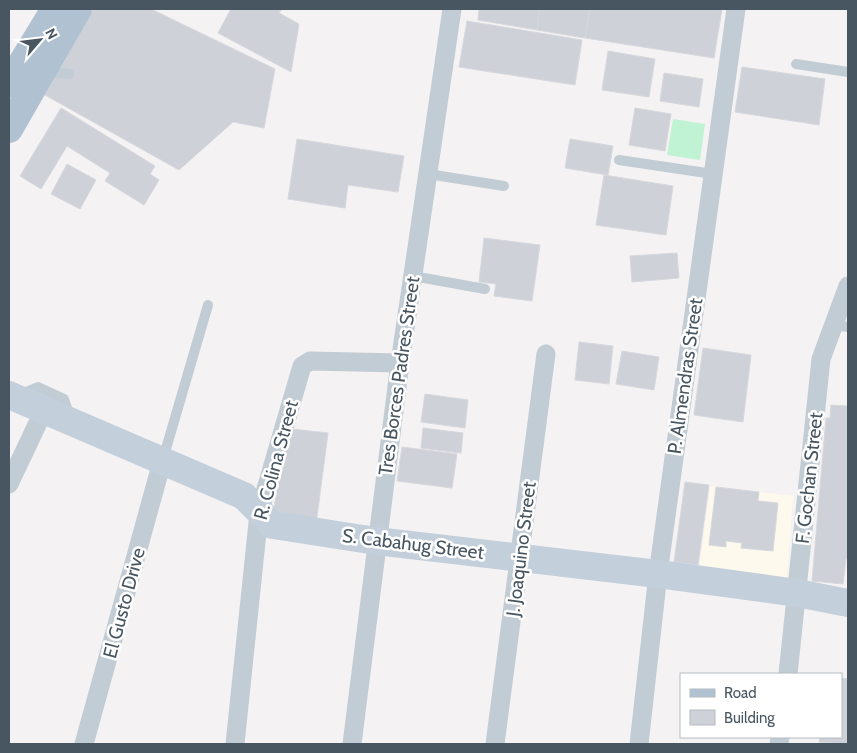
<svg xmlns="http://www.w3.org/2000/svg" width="857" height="753" font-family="Cabin,sans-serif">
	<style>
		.commercial { fill: #fef9ed }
		.green { fill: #bff3d3 }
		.building { fill: #ced1d7; stroke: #d6d8de }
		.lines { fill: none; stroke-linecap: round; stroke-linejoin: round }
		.lane { stroke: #c2ccd4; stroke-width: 10 }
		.street { stroke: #c2ccd4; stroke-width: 19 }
		.secondary { stroke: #c4cfdc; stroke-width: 28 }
		.primary { stroke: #b0c2d2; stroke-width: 28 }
		.labels { text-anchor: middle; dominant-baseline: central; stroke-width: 5; stroke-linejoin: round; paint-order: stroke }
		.street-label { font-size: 19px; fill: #485661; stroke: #fff }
	</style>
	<rect width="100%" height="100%" fill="#f4f2f2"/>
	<polygon class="commercial" points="710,486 793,496 787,578 700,565"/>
	<polygon class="green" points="673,119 705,124 700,160 667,155"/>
	<g class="building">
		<polygon points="93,9 151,9 275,69 264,128 233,122 179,170 45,95"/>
		<polygon points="231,9 282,9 279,13 299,24 291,72 218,33"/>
		<polygon points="479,9 540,9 537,30 478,20"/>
		<polygon points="540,9 590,9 585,38 537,30"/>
		<polygon points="590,9 722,9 714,58 585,38"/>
		<polygon points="467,21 582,40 575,85 459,67"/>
		<polygon points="608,51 655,59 649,97 602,90"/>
		<polygon points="742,67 825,79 819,125 735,112"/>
		<polygon points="664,73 703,79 699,107 660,101"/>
		<polygon points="61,108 155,166 150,174 159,180 144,205 105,181 110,173 67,146 41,189 20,176"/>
		<polygon points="635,108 671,114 665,151 629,145"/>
		<polygon points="297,139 404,156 398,192 348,185 345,208 288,199"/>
		<polygon points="570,139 613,146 608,175 565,168"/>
		<polygon points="67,164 96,180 80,209 51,194"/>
		<polygon points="604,175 673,186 666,235 596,225"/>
		<polygon points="484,238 540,245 532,301 494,296 496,284 479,282"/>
		<polygon points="677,253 679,278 632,282 630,256"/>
		<polygon points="579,342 613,346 609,384 575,380"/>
		<polygon points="703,348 751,355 743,422 694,415"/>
		<polygon points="622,351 659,357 654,390 616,384"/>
		<polygon points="425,394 468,400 465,428 421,422"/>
		<polygon points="831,405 848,406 848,558 846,558 843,584 812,581 826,418 830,418"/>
		<polygon points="423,428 463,433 461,453 421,448"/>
		<polygon points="292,429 328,433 316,525 273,519 276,493"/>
		<polygon points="402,447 457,454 452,488 397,481"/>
		<polygon points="685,482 709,485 698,565 674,562"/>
		<polygon points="716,487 759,492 758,501 778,503 773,551 741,548 742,543 726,541 726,547 709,545"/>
		<polygon points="841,678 848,679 848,744 819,742 820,737 841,737"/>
	</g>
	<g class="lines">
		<g class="lane">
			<polyline points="796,64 848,72"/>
			<polyline points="45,72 69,74"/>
			<polyline points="619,160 713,174"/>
			<polyline points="428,174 504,186"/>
			<polyline points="413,276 485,289"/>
			<polyline points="833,325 848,327"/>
			<polyline points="21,394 38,387 64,399 70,417"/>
			<polyline points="163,459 208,305"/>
		</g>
		<g class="street">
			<polyline points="9,484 44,410"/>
			<polyline points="788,674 821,359 848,286"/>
			<polyline points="84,744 162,462"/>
			<polyline points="235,744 259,513 302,366 310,361 400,363"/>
			<polyline points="352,744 400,363 452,9"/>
			<polyline points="495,744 546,354"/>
			<polyline points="639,744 658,574 736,9"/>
			<polyline points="779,744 780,737"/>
		</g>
		<polyline class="secondary" points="9,395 244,496 273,525 376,541 658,574 797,593 848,603"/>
		<g class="primary">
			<polyline points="9,84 55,9"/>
			<polyline points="9,129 78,9"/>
		</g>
	</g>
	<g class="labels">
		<g class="street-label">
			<text transform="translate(399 376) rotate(-82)">Tres Borces Padres Street</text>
			<text transform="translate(685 376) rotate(-82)">P. Almendras Street</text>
			<text transform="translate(276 460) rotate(-75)">R. Colina Street</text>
			<text transform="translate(809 478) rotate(-84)">F. Gochan Street</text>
			<text transform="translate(413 544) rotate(7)">S. Cabahug Street</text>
			<text transform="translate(521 549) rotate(-83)">J. Joaquino Street</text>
			<text transform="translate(124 603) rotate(-75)">El Gusto Drive</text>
		</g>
	</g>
	<rect width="857" height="753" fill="none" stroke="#485661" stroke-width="20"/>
	<rect x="680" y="673" width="162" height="65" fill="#ffffff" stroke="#b6bbc0"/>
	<rect x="690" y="689" width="25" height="8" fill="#b0c2d2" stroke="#b6bbc0"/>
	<text x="724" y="698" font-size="15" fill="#485661">Road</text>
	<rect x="690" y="710" width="25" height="15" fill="#ced1d7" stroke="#b6bbc0"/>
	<text x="724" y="723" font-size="15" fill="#485661">Building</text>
	<g transform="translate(40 40) rotate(62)" stroke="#ffffff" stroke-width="4" paint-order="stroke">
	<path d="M0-4L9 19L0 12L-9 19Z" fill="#485661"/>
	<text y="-8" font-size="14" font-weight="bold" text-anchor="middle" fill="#485661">N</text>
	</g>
</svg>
